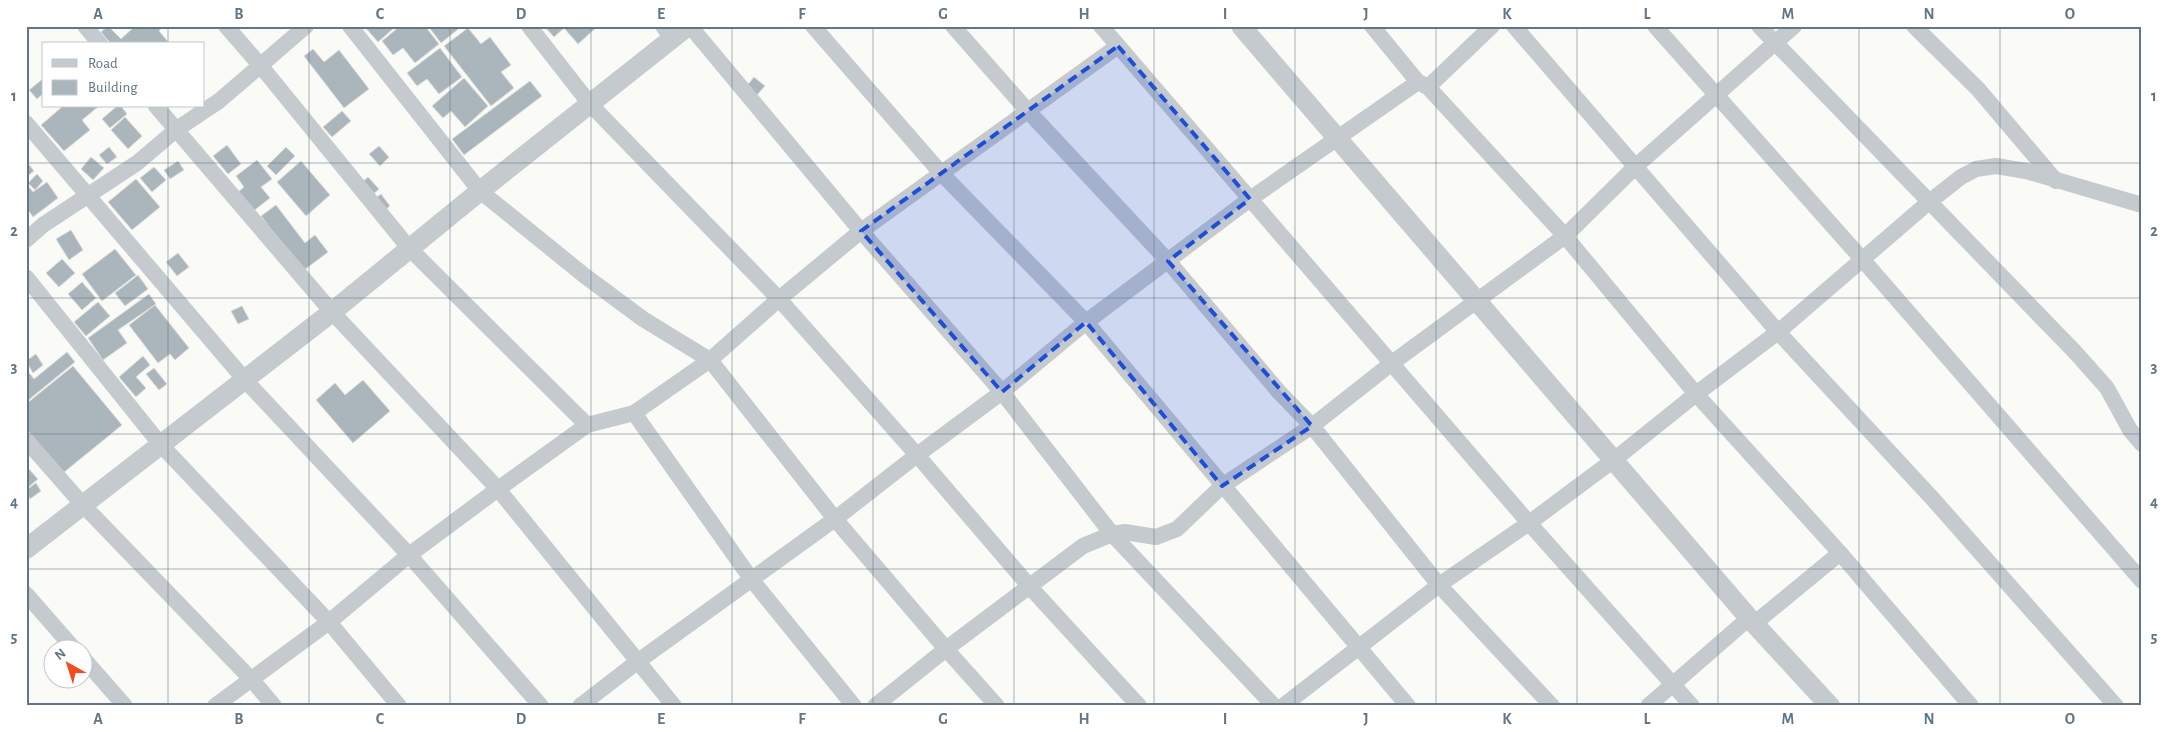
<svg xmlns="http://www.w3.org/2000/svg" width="2168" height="732" font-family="'Alegreya Sans',sans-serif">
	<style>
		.building { fill: #abb5bc; stroke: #dcdcd9 }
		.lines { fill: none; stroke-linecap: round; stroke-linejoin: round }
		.minor { stroke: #c5cace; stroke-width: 16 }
		.tertiary { stroke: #c5cace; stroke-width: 20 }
		.marked { fill: #1d4ed8; fill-opacity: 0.2; stroke: #1d4ed8; stroke-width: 4; stroke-dasharray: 10 6; stroke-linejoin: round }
		.grid { fill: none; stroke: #627685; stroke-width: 1; stroke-opacity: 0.55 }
		.neatline { fill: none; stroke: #627685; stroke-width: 2 }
		.grid-label { font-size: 16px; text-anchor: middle; font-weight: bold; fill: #627685 }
	</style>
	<rect width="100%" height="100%" fill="#fafaf7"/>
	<g class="building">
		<polygon points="108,26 121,39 135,26 163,26 159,31 170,44 111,44 101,32"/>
		<polygon points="364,26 392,26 394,28 378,42"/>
		<polygon points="400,26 425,26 439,44 415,63 403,48 393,55 382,41"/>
		<polygon points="428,26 462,26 441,43"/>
		<polygon points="544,26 598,26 578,44 564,28 554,37"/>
		<polygon points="468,28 481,44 490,37 511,65 501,72 514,88 491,106 444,46"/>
		<polygon points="440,48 462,77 439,94 427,79 417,86 407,73"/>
		<polygon points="313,49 324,62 339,50 369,89 344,108 304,56"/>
		<polygon points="754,77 765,86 756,96 746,87"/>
		<polygon points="44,78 44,93 37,99 29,90"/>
		<polygon points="464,78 488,106 465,127 451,111 443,118 432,106"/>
		<polygon points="530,81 542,96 464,155 452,139"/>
		<polygon points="63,106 99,106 82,120 90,130 64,151 41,125"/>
		<polygon points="117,106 121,106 127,114 110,128 102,119"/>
		<polygon points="342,111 351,121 332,137 323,127"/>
		<polygon points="125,117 142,136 128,149 111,130"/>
		<polygon points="227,145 241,164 228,174 213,156"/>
		<polygon points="379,146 389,157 380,166 369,154"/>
		<polygon points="109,147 117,157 107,164 99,155"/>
		<polygon points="286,147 295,156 276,175 267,166"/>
		<polygon points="91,157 104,168 93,180 81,169"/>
		<polygon points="257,160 272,179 261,187 270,198 252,212 237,193 244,187 236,176"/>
		<polygon points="26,161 34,171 26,177"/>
		<polygon points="178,161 184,170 170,179 164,170"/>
		<polygon points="301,161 330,195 306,216 277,182"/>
		<polygon points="154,167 166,180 152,192 140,178"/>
		<polygon points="37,174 43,181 35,190 28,183"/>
		<polygon points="368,177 379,189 370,197 359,185"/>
		<polygon points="136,179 160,207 132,230 108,202"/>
		<polygon points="47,182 58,198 33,217 26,207 26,183 33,192"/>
		<polygon points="381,194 390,206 381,213 372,201"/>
		<polygon points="276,205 305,243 315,235 328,252 303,271 261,216"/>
		<polygon points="71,230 83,250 69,260 56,239"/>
		<polygon points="115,249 136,275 102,301 82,274"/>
		<polygon points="178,253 189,267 177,276 166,262"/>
		<polygon points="62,259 75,273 59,287 46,273"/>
		<polygon points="138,275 148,289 125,306 115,293"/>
		<polygon points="82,282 96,298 82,310 68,294"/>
		<polygon points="149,294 156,304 118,330 127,343 103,360 88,338"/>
		<polygon points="98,302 110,316 86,336 74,322"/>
		<polygon points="155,305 189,348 175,360 170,354 158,363 129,325"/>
		<polygon points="242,306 249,319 238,324 231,311"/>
		<polygon points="67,352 75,362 26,402 26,369 34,379"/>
		<polygon points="36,354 43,365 33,373 26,361"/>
		<polygon points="143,356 150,365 136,377 146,388 136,397 119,377"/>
		<polygon points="73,366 122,425 63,473 26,428 26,404"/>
		<polygon points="154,368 167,384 159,390 146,374"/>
		<polygon points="363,380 390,411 353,443 316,400 335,383 345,395"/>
		<polygon points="26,466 38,479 26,489"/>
		<polygon points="36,483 41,491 30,499 26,490"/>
	</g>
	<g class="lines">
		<g class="minor">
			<polyline points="85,26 100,44"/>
			<polyline points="226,26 260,65 409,248 587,425"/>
			<polyline points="350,26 480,191 585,276 643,319 710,360 835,519 946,649 997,706"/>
			<polyline points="529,26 590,104 779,299 917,455 1030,587 1139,706"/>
			<polyline points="663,26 673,39"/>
			<polyline points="690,26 861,231 1002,392 1112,534 1274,706"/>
			<polyline points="813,26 941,173 1086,322 1408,706"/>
			<polyline points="953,26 1027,110 1168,261 1279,392 1312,426 1439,585 1552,706"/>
			<polyline points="1101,26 1529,523 1692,706"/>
			<polyline points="1372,26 1418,82 1428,87 1565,236 1696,394 1840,553 1971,706"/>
			<polyline points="1514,26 1778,332 1932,498 2116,706"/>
			<polyline points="1655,26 1862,259 2142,581"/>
			<polyline points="1759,26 2075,352 2107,388 2130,430 2142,444"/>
			<polyline points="1914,26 1978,89 2056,181"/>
			<polyline points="1428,87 1492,26"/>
			<polyline points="156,106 332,312 498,489 674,706"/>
			<polyline points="26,123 245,380 409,555 541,706"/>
			<polyline points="26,240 43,225 137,163 177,129 219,101 306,26"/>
			<polyline points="26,277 161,445 329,622 399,706"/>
			<polyline points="634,413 752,580 854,706"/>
			<polyline points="26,440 83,505 252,680 274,706"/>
			<polyline points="26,594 75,650"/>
			<polyline points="1755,623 1840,553"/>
			<polyline points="82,657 125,706"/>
			<polyline points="215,706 329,622 409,555 498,489 587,425 634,413 710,360 779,299 861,231 1118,46"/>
			<polyline points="580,706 637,662 835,519 917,455 1002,392 1086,322 1250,199 1418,82"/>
			<polyline points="875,706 946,649 1083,546 1112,534 1125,532 1156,537 1177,529 1222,486 1312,426 1392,363 1565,236 1635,167 1794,26"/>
			<polyline points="1283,706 1439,585 1529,523 1615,459 1696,394 1778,332 1929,202 1961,177 1976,169 1996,166 2026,171 2142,205"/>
			<polyline points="1648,706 1749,618"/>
		</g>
		<g class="tertiary">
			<polyline points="1241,26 1749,618 1830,706"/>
			<polyline points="26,549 332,312 480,191 688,26"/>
		</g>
	</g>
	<path class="marked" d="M 1118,46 L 1250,199 L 1168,261 L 1312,426 L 1222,486 L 1086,322 L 1002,392 L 861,231 Z"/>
	<path class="grid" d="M 168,26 L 168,44M 309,26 L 309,706M 450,26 L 450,706M 591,26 L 591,706M 732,26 L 732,706M 873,26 L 873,706M 1014,26 L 1014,706M 1154,26 L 1154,706M 1295,26 L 1295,706M 1436,26 L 1436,706M 1577,26 L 1577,706M 1718,26 L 1718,706M 1859,26 L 1859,706M 2000,26 L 2000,706M 168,106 L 168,706M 26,163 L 2142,163M 26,298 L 2142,298M 26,434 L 2142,434M 26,569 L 2142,569"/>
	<rect width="2168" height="732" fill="none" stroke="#ffffff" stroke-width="55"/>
	<rect x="42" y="42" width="162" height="65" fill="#ffffff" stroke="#c0c8ce"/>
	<rect x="52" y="59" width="25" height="8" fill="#c5cace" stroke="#c0c8ce"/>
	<text x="88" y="68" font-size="15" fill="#627685">Road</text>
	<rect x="52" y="80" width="25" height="15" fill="#abb5bc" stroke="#c0c8ce"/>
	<text x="88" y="92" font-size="15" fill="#627685">Building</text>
	<g transform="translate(68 664) rotate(321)"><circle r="24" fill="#ffffff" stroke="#c0c8ce"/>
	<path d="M0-4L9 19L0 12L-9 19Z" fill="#f14d20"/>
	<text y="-8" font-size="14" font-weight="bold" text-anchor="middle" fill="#627685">N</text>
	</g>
	<rect x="28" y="28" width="2112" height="676" class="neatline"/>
	<g class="grid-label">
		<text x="98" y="19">A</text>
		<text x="239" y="19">B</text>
		<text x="380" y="19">C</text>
		<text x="521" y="19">D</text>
		<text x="661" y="19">E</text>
		<text x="802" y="19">F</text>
		<text x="943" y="19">G</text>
		<text x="1084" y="19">H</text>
		<text x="1225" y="19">I</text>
		<text x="1366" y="19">J</text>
		<text x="1507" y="19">K</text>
		<text x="1647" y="19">L</text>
		<text x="1788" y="19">M</text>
		<text x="1929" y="19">N</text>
		<text x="2070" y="19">O</text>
		<text x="14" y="101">1</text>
		<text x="2154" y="101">1</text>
		<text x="14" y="236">2</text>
		<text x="2154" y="236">2</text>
		<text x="14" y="372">3</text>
		<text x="2154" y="372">3</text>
		<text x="14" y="507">4</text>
		<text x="2154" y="507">4</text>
		<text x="14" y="642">5</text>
		<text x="2154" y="642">5</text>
		<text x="98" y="724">A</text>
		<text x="239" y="724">B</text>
		<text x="380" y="724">C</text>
		<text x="521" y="724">D</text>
		<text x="661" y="724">E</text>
		<text x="802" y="724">F</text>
		<text x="943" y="724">G</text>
		<text x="1084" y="724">H</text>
		<text x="1225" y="724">I</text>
		<text x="1366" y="724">J</text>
		<text x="1507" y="724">K</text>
		<text x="1647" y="724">L</text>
		<text x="1788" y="724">M</text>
		<text x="1929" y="724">N</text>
		<text x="2070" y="724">O</text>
	</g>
</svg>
